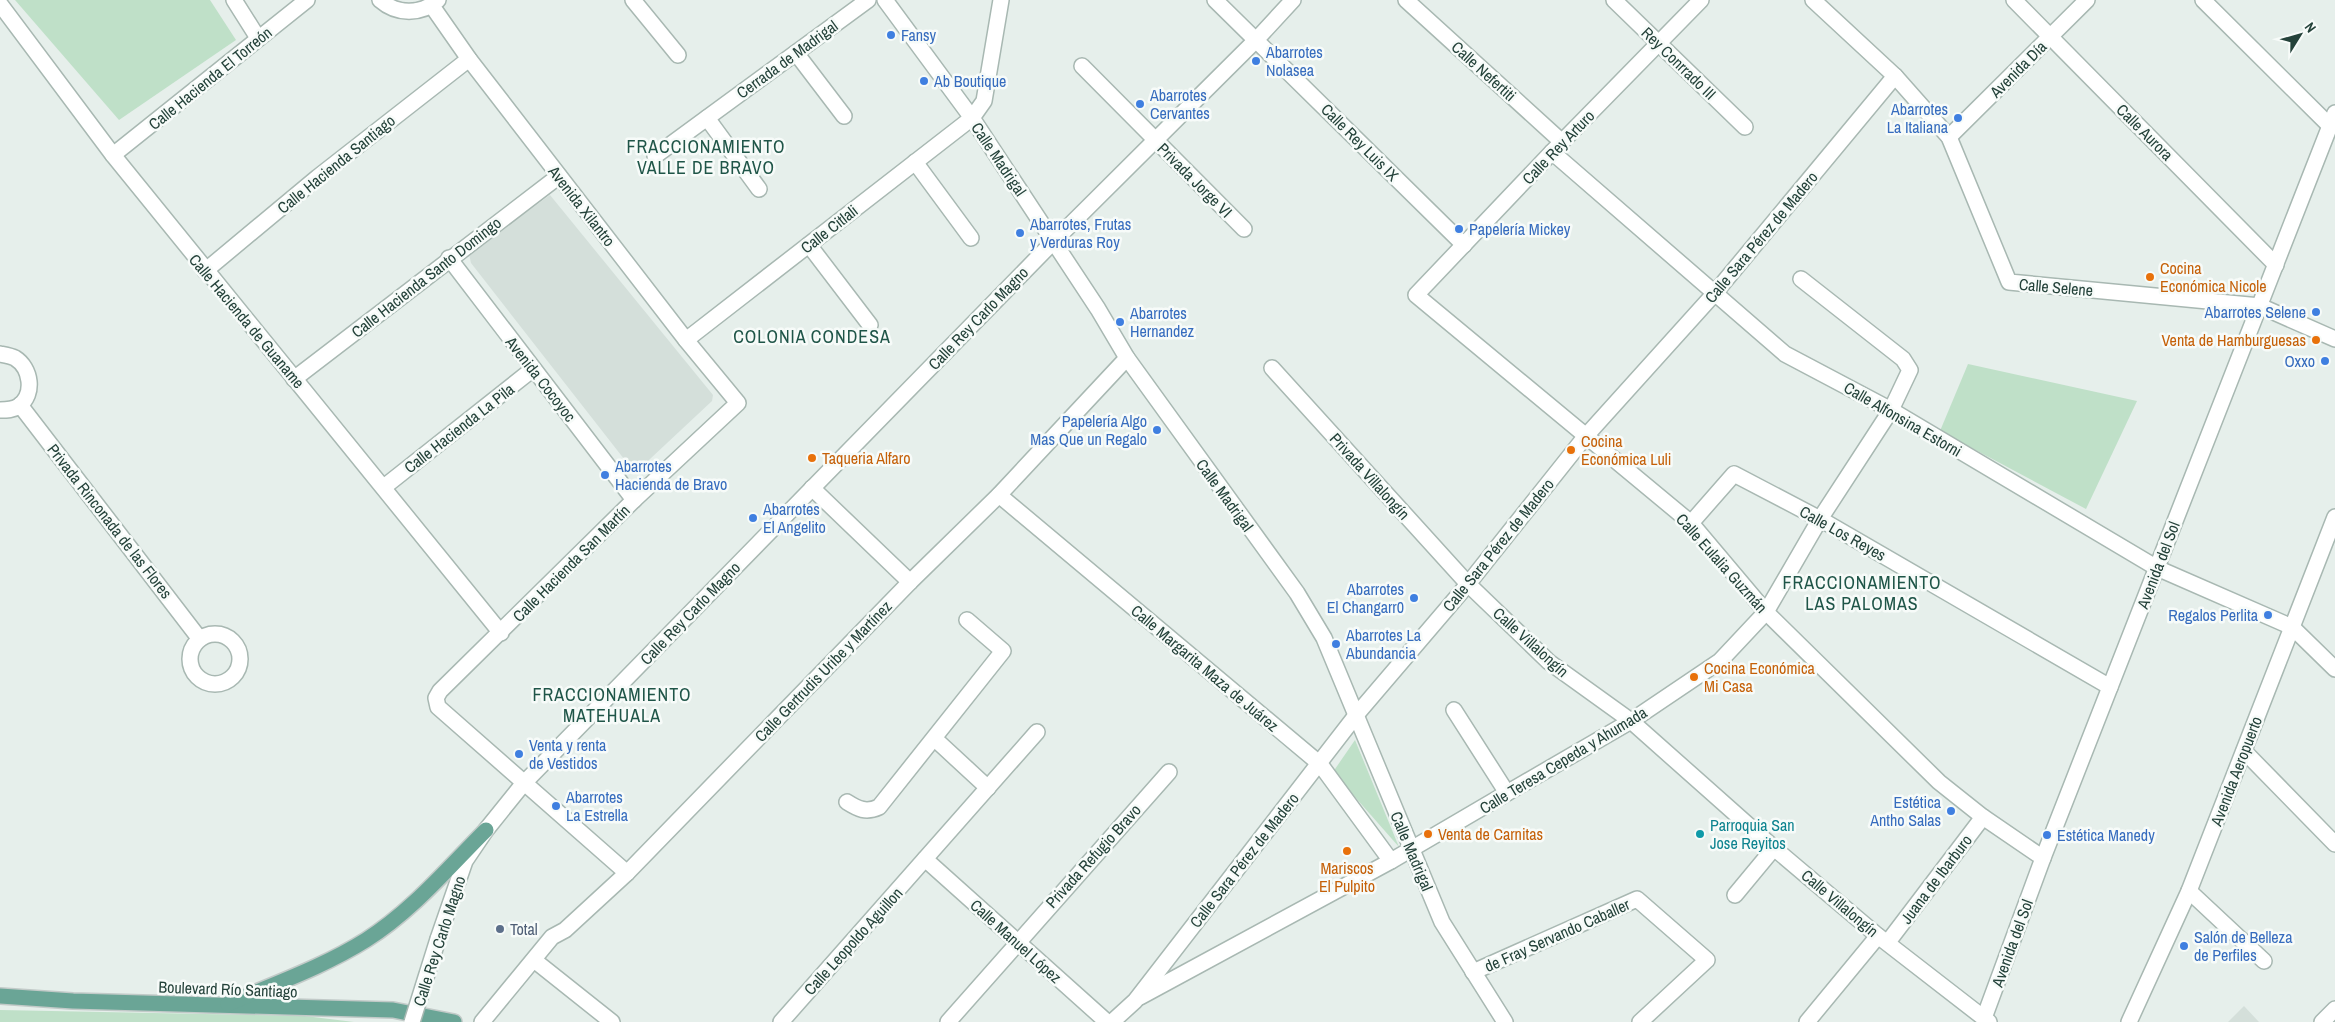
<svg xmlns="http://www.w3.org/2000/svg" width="2335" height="1022" font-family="'Archivo Narrow',sans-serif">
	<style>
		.built { fill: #d4dfda }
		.green { fill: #bfe0c8 }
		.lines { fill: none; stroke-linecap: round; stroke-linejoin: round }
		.minor-casing { stroke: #a8b8b2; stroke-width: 18 }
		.major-casing { stroke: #c2cac8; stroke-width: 18 }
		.minor { stroke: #fff; stroke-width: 15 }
		.major { stroke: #6aa596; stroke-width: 15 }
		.minor-bridge-casing { stroke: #a8b8b2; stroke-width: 18; stroke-linecap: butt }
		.minor-bridge { stroke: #fff; stroke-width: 15 }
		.shop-dot { fill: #3f7fe0; stroke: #f7fbf9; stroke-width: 2 }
		.food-dot { fill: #e8710a; stroke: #f7fbf9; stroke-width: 2 }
		.culture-dot { fill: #0f9aa8; stroke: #f7fbf9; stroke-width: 2 }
		.service-dot { fill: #5c6f8a; stroke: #f7fbf9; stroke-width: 2 }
		.labels { text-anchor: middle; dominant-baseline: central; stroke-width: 5; stroke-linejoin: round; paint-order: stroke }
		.shop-label { font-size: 16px; fill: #366cbe; stroke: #f7fbf9; text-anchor: start }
		.street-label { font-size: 16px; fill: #24423a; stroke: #f7fbf9 }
		.food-label { font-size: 16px; fill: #c56008; stroke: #f7fbf9; text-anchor: start }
		.culture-label { font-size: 16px; fill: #0d838f; stroke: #f7fbf9; text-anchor: start }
		.service-label { font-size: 16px; fill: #4e5e75; stroke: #f7fbf9; text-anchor: start }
		.neighbourhood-label { font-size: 18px; letter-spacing: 1px; fill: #1f5548; stroke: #f7fbf9 }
	</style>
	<rect width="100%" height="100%" fill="#e6efeb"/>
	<g class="built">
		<polygon points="550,195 713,395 712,401 635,473 471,263 469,254"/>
		<polygon points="2244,1006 2259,1022 2228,1022"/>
	</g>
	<g class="green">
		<polygon points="15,0 210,0 236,40 119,120"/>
		<polygon points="1968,364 2137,401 2086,509 1940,431"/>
		<polygon points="1355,740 1399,847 1333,772"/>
		<polygon points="0,1010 305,1016 354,1022 0,1022"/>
	</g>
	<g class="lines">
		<defs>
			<g id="minor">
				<polyline points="234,0 258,38"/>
				<path d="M 380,0 C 397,15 421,15 438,0"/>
				<polyline points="633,0 678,55"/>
				<polyline points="885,0 972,118 1098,309 1127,358 1297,593 1324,638 1442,922 1505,1022"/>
				<polyline points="1215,0 1464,245"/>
				<polyline points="1406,0 1562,142"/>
				<polyline points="1614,0 1745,127"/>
				<polyline points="1701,0 1552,152 1416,295 1691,523 1766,612 1939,782 1983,817 2043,858"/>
				<polyline points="1813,0 1895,76 1949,137 2009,282 2260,306 2335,339"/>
				<polyline points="2014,0 2276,265"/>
				<polyline points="2203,0 2329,125"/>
				<polyline points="0,4 113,155 501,633"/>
				<polyline points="432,6 469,59 686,340 738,403 634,500 440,691 436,698 438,707 627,873"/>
				<polyline points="796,53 844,116"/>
				<polyline points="1082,66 1244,229"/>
				<polyline points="707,118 759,189"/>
				<polyline points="1949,137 2087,0"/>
				<polyline points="1552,152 1785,354 1891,410 2157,568 2292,627 2335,669"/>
				<polyline points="113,155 307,0"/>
				<polyline points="655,156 868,0"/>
				<polyline points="915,162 971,238"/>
				<polyline points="809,245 870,325"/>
				<polyline points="449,258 634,500"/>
				<polyline points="205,271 318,177 469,59"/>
				<polyline points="686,340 972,118 984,101 1001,0"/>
				<path d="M 0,354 C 5,355 11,356 15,358 C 31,368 35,394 19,406 C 13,410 7,410 0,410"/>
				<polyline points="1272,368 1468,584 1549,662 1631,721 1774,848 1878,936 1989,1022"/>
				<polyline points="294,379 559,176"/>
				<polyline points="20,405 199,638"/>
				<polyline points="384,487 533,369"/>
				<polyline points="812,488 910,582"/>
				<polyline points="999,495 1320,764 1391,861"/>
				<polyline points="1691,523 1734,474 1820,519 2110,687"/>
				<circle cx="215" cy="659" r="25"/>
				<polyline points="1454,710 1507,793"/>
				<polyline points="935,739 988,788"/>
				<polyline points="2244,751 2335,844"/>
				<path d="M 847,802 C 858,809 866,813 879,807 L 1003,651 L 967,620"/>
				<polyline points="925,859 1107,1022"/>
				<polyline points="2189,891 2264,961"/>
				<polyline points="1735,895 1774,848"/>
				<polyline points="438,939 465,861 486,830 523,784 1054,241 1256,40 1293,0"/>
				<polyline points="1888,942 1983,817"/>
				<polyline points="534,960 612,1022"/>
				<polyline points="1473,972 1637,899 1707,960 1640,1022"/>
				<polyline points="1140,997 1391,861 1507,793 1631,721 1720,661 1766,612 1820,519 1891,410 1910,370 1903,359 1801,279"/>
				<polyline points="1984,1018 2043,858 2335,113"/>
				<polyline points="482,1022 552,937 565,930 627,873 910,582 999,495 1127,358"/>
				<polyline points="781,1022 1037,732"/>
				<polyline points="948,1022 1169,772"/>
				<polyline points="1112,1022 1135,1001 1357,714 1468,584 1585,437 1714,294 1895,76"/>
				<polyline points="1807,1022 1878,936"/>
				<polyline points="2129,1022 2189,891 2335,517"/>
				<polyline points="2322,1022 2335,1009"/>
			</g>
			<g id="major">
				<polyline points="0,996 73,1001 393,1010 454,1022"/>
				<path d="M 228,1004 C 274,984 323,967 366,940 C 412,911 448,868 486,830"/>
			</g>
		</defs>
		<use href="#minor" class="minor-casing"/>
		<use href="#major" class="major-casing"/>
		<use href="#minor" class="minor"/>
		<use href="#major" class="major"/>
		<defs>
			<polyline id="minor-bridge" points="412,1022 438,939"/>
		</defs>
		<use href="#minor-bridge" class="minor-bridge-casing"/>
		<use href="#minor-bridge" class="minor-bridge"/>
	</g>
	<g class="shop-dot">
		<circle cx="891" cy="35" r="5"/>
		<circle cx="1256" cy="61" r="5"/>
		<circle cx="924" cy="81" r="5"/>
		<circle cx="1140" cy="104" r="5"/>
		<circle cx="1958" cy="118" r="5"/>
		<circle cx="1459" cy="229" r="5"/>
		<circle cx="1020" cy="233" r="5"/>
		<circle cx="2316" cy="312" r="5"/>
		<circle cx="1120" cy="322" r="5"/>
		<circle cx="2325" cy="361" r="5"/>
		<circle cx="1157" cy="430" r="5"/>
		<circle cx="605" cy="475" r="5"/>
		<circle cx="753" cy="518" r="5"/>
		<circle cx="1414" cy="598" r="5"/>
		<circle cx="2268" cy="615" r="5"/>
		<circle cx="1336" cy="644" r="5"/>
		<circle cx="519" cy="754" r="5"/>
		<circle cx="556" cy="806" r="5"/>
		<circle cx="1951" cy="811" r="5"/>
		<circle cx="2047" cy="835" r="5"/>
		<circle cx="2184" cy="946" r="5"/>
	</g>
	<g class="food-dot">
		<circle cx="2150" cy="277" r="5"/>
		<circle cx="2316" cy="340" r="5"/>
		<circle cx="1571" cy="450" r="5"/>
		<circle cx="812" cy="458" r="5"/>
		<circle cx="1694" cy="677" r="5"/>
		<circle cx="1428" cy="834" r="5"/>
		<circle cx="1347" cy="851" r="5"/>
	</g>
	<circle class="culture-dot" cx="1700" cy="834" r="5"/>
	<circle class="service-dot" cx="500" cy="929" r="5"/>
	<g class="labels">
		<g class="shop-label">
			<text x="901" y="35">Fansy</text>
			<text x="1266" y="52">Abarrotes<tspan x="1266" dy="18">Nolasea</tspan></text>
			<text x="934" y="81">Ab Boutique</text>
			<text x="1150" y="95">Abarrotes<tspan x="1150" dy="18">Cervantes</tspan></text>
			<text x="1948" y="109" text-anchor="end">Abarrotes<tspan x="1948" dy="18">La Italiana</tspan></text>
			<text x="1030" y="224">Abarrotes, Frutas<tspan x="1030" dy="18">y Verduras Roy</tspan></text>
			<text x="1469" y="229">Papelería Mickey</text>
			<text x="2306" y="312" text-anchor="end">Abarrotes Selene</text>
			<text x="1130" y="313">Abarrotes<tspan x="1130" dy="18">Hernandez</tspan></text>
			<text x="2315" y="361" text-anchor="end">Oxxo</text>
			<text x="1147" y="421" text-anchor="end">Papelería Algo<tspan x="1147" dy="18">Mas Que un Regalo</tspan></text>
			<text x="615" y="466">Abarrotes<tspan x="615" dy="18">Hacienda de Bravo</tspan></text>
			<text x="763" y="509">Abarrotes<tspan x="763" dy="18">El Angelito</tspan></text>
			<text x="1404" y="589" text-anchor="end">Abarrotes<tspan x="1404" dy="18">El Changarr0</tspan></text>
			<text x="2258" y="615" text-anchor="end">Regalos Perlita</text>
			<text x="1346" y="635">Abarrotes La<tspan x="1346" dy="18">Abundancia</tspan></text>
			<text x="529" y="745">Venta y renta<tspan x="529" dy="18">de Vestidos</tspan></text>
			<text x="566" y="797">Abarrotes<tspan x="566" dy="18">La Estrella</tspan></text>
			<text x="1941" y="802" text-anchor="end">Estética<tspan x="1941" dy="18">Antho Salas</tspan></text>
			<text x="2057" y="835">Estética Manedy</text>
			<text x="2194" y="937">Salón de Belleza<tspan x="2194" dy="18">de Perfiles</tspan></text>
		</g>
		<g class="street-label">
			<text transform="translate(787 59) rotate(-36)">Cerrada de Madrigal</text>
			<text transform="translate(1679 63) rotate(44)">Rey Conrrado III</text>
			<text transform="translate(2018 69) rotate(-45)">Avenida Día</text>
			<text transform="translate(1484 71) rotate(42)">Calle Nefertiti</text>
			<text transform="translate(210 78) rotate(-39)">Calle Hacienda El Torreón</text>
			<text transform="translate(2145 132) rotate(45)">Calle Aurora</text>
			<text transform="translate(1360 142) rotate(45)">Calle Rey Luis IX</text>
			<text transform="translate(1558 147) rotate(-46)">Calle Rey Arturo</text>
			<text transform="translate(999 159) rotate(56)">Calle Madrigal</text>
			<text transform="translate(336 164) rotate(-39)">Calle Hacienda Santiago</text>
			<text transform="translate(1195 180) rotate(45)">Privada Jorge VI</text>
			<text transform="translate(582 206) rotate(52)">Avenida Xilantro</text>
			<text transform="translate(829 229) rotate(-38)">Calle Citlali</text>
			<text transform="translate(1761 237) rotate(-50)">Calle Sara Pérez de Madero</text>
			<text transform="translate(426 277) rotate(-38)">Calle Hacienda Santo Domingo</text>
			<text transform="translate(2056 287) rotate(5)">Calle Selene</text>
			<text transform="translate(978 318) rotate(-46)">Calle Rey Carlo Magno</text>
			<text transform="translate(247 321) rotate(50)">Calle Hacienda de Guaname</text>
			<text transform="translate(541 379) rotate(52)">Avenida Cocoyoc</text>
			<text transform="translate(1903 419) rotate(30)">Calle Alfonsina Estorni</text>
			<text transform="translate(459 428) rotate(-38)">Calle Hacienda La Pila</text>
			<text transform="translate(1370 476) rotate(48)">Privada Villalongín</text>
			<text transform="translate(1225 495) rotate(54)">Calle Madrigal</text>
			<text transform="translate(110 521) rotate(52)">Privada Rinconada de las Flores</text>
			<text transform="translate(1843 533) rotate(29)">Calle Los Reyes</text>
			<text transform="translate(1498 545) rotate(-51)">Calle Sara Pérez de Madero</text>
			<text transform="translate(571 563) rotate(-45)">Calle Hacienda San Martín</text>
			<text transform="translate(1722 563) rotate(48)">Calle Eulalia Guzmán</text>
			<text transform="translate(2158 565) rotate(-69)">Avenida del Sol</text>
			<text transform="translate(690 613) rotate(-46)">Calle Rey Carlo Magno</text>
			<text transform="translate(1531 642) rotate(42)">Calle Villalongín</text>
			<text transform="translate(1205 668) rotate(40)">Calle Margarita Maza de Juárez</text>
			<text transform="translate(823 671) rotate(-46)">Calle Gertrudis Uribe y Martínez</text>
			<text transform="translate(1563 760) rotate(-31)">Calle Teresa Cepeda y Ahumada</text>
			<text transform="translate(2236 771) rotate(-69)">Avenida Aeropuerto</text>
			<text transform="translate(1412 851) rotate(67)">Calle Madrigal</text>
			<text transform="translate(1093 856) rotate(-48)">Privada Refugio Bravo</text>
			<text transform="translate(1244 860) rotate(-52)">Calle Sara Pérez de Madero</text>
			<text transform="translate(1936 879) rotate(-53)">Juana de Ibarburo</text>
			<text transform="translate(1840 903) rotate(40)">Calle Villalongín</text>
			<text transform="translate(1557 935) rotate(-24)">de Fray Servando Caballer</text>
			<text transform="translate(439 941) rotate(-72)">Calle Rey Carlo Magno</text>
			<text transform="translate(853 941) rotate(-48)">Calle Leopoldo Aguillon</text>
			<text transform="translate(1016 941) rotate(42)">Calle Manuel López</text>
			<text transform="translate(2012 943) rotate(-70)">Avenida del Sol</text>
			<text transform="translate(228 989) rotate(2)">Boulevard Río Santiago</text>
		</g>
		<g class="food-label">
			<text x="2160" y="268">Cocina<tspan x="2160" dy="18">Económica Nicole</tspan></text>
			<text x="2306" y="340" text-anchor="end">Venta de Hamburguesas</text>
			<text x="1581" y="441">Cocina<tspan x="1581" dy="18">Económica Luli</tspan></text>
			<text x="822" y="458">Taqueria Alfaro</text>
			<text x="1704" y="668">Cocina Económica<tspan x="1704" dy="18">Mi Casa</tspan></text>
			<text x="1438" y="834">Venta de Carnitas</text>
			<text x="1347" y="868" text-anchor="middle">Mariscos<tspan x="1347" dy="18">El Pulpito</tspan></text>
		</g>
		<g class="culture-label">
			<text x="1710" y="825">Parroquia San<tspan x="1710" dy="18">Jose Reyitos</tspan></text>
		</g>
		<g class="service-label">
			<text x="510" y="929">Total</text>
		</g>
		<g class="neighbourhood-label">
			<text x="706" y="146">FRACCIONAMIENTO<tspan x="706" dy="21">VALLE DE BRAVO</tspan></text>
			<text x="812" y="336">COLONIA CONDESA</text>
			<text x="1862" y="582">FRACCIONAMIENTO<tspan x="1862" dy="21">LAS PALOMAS</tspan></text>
			<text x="612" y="694">FRACCIONAMIENTO<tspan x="612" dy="21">MATEHUALA</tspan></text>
		</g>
	</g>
	<g transform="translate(2300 35) rotate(53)" stroke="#f7fbf9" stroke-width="4" paint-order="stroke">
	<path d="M0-4L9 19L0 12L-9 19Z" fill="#24423a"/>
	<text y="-8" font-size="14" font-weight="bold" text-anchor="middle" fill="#24423a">N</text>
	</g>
</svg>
